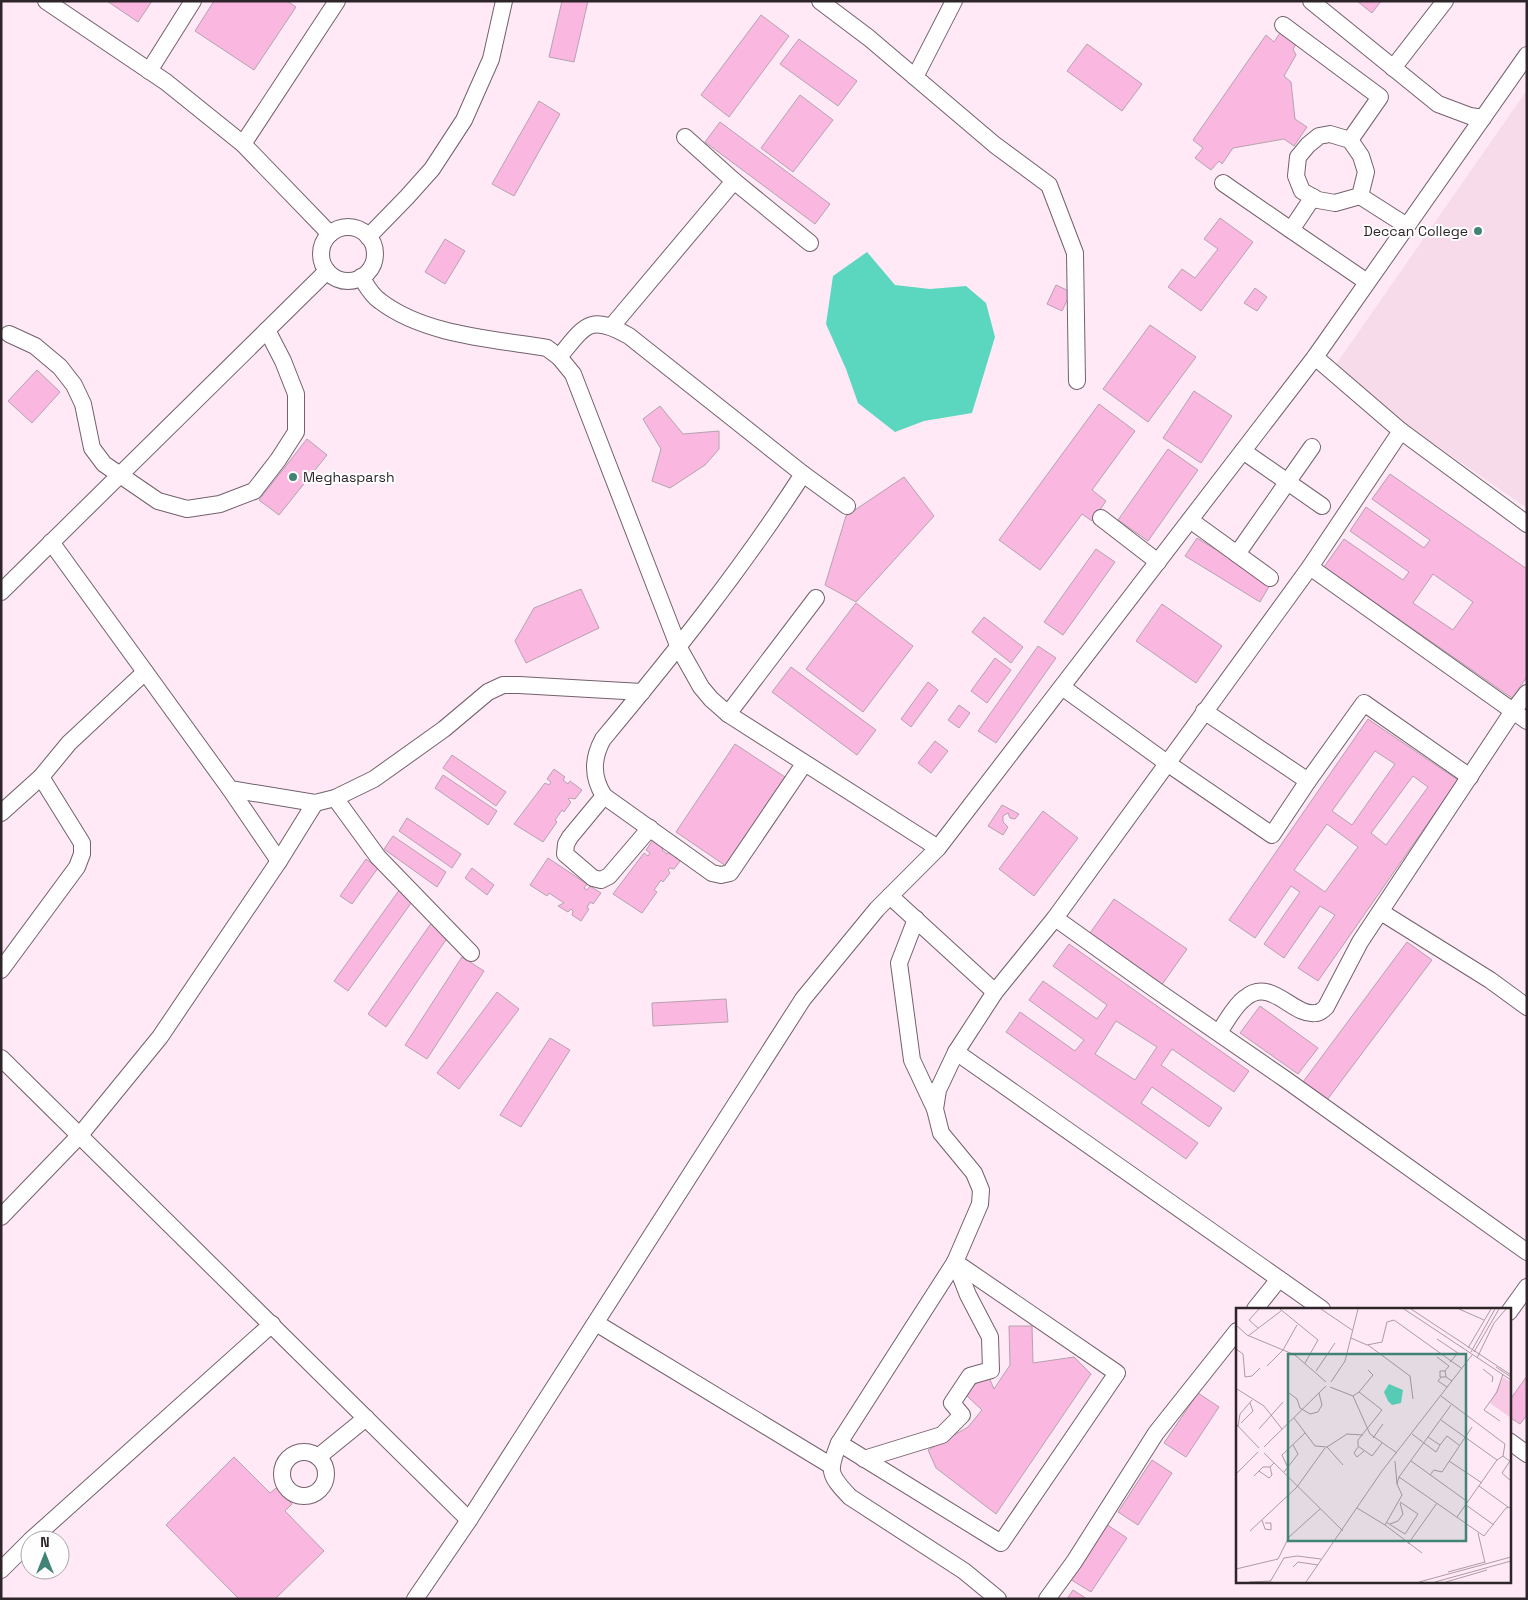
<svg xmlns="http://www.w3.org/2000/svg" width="1528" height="1600" font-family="'Space Grotesk',sans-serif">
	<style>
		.built { fill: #f7dbeb }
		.water { fill: #5bd7bf }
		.building { fill: #fab7e0; stroke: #b6a2ae; fill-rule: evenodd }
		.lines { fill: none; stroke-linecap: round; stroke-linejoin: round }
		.minor-casing { stroke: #73616b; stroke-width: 18 }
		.minor { stroke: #fff; stroke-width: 16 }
		.poi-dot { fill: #418375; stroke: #fefefe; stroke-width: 2 }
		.labels { text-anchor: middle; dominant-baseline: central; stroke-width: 4; stroke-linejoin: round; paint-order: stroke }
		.poi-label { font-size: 14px; fill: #2d252a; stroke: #fefefe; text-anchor: end }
		.inset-road { fill: none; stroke: #ab9ba4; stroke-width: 1 }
		.view { fill: #418375; fill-opacity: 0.15; stroke: #418375; stroke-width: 2.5 }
		.inset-edge { fill: none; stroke: #2d252a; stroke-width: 2.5 }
	</style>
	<rect width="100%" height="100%" fill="#ffe9f6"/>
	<polygon class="built" points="1527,90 1527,508 1330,373"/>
	<polygon class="water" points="867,252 895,285 930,289 966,286 986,303 995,337 972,413 924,421 895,432 858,403 846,369 826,324 833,276"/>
	<g class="building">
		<polygon points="107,1 152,1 138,22"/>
		<polygon points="214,1 287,1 296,7 254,70 195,31"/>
		<polygon points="562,1 588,1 574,62 549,57"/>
		<polygon points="1357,1 1381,1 1372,13"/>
		<polygon points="761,15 789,36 729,117 701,95"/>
		<polygon points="1280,33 1297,43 1293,49 1296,55 1284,76 1291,82 1295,119 1307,127 1294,146 1284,139 1233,148 1222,164 1219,161 1211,170 1195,158 1203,148 1193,140 1266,35 1274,42"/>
		<polygon points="799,39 857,81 838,106 780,64"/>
		<polygon points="1087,44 1142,84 1122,111 1067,71"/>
		<polygon points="800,95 833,120 793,172 761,148"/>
		<polygon points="539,101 560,114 514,196 492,184"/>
		<polygon points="720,122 830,204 815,224 705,142"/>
		<polygon points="1220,218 1253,242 1201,311 1168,287 1182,269 1195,278 1218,249 1204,239"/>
		<polygon points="445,239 465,251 445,284 425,272"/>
		<polygon points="1056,285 1071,292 1062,311 1047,304"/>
		<polygon points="1255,288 1267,297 1257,311 1244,303"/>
		<polygon points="1150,325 1196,357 1148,422 1103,389"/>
		<polygon points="37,370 60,392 32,423 8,401"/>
		<polygon points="1194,391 1232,416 1201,463 1163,438"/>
		<polygon points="1099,404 1135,431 1092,490 1106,501 1092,521 1082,514 1040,570 999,540"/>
		<polygon points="660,406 683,434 719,431 719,449 705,465 670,488 652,481 661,449 643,419"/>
		<polygon points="307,439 327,455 279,515 259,500"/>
		<polygon points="1168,449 1198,470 1148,541 1118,520"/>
		<path d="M 1390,474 L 1527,569 L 1527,677 L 1512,698 L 1324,567 L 1344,539 L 1403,580 L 1409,572 L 1350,531 L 1366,507 L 1424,548 L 1430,540 L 1372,499 ZM 1433,574 L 1473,602 L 1453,630 L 1413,603 Z"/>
		<polygon points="904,477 934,516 856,602 825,585 846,516"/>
		<polygon points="1197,538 1271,583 1260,602 1185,556"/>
		<polygon points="1096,549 1115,562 1063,635 1044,622"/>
		<polygon points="581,589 599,628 526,663 515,641 534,608"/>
		<polygon points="856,603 913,646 863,712 806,669"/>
		<polygon points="1162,604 1222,646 1196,683 1136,641"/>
		<polygon points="984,617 1023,647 1011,663 972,632"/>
		<polygon points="1038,646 1056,658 996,743 978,731"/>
		<polygon points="995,658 1011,670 987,703 971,691"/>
		<polygon points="791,667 876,730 857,755 772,692"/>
		<polygon points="928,682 938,690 911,727 901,719"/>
		<polygon points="959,705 970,713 959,728 948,720"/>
		<path d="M 1368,719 L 1458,780 L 1318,981 L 1298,968 L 1335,915 L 1320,906 L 1284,958 L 1264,944 L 1300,892 L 1291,886 L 1255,938 L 1229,920 ZM 1375,751 L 1395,764 L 1352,825 L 1332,811 ZM 1413,776 L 1428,787 L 1386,845 L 1371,833 ZM 1327,824 L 1358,847 L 1325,892 L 1294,870 Z"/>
		<polygon points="935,741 948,751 931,773 918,763"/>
		<polygon points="735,744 785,777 726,866 676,832"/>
		<polygon points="452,755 506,792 496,806 443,768"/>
		<polygon points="554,769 565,777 563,780 568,784 570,781 582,790 575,799 570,798 568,799 571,802 564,812 562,810 555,820 557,822 543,842 514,824 545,783 549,785 551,782 547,779"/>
		<polygon points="443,775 497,811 488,825 435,788"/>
		<polygon points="1002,805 1019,814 1015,819 1010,818 1008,813 1003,816 1003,822 1008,827 1003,835 988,826"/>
		<polygon points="1043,811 1078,838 1034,896 999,869"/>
		<polygon points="407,818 461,854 452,868 399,831"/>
		<polygon points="393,836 446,872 437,887 384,849"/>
		<polygon points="653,840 664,847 662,850 667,854 669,852 681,860 674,869 670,868 668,870 670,873 663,882 661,880 654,890 657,892 642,913 613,894 644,853 648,856 650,853 646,850"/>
		<polygon points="548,858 587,884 584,888 587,890 590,886 601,893 593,904 590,902 587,908 589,909 581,921 572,915 573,911 571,909 568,912 558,906 564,903 549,893 547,896 530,885"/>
		<polygon points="366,859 378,868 352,904 340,896"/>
		<polygon points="472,868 494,885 487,895 465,878"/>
		<polygon points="400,889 414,899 348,991 334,981"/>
		<polygon points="1114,899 1187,949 1161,986 1088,936"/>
		<polygon points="432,922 450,934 386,1027 368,1014"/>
		<polygon points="1407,942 1432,960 1327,1100 1303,1082"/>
		<path d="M 1069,944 L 1249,1071 L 1234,1092 L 1172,1049 L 1161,1065 L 1222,1108 L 1209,1127 L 1152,1087 L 1141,1103 L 1198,1143 L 1186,1159 L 1006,1032 L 1020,1012 L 1075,1051 L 1084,1040 L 1029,1000 L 1043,981 L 1097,1019 L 1107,1005 L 1053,966 ZM 1116,1021 L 1157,1047 L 1135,1080 L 1095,1054 Z"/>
		<polygon points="462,957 484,971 427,1059 405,1045"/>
		<polygon points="497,992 519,1009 459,1089 437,1073"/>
		<polygon points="726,999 728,1022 653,1026 652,1003"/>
		<polygon points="1260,1006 1318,1048 1298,1074 1240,1033"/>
		<polygon points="550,1038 570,1050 521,1127 500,1115"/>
		<polygon points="1009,1326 1032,1326 1033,1363 1074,1357 1091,1374 996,1514 936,1468 928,1450 968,1427 982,1410 967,1396 973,1386 988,1375 994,1389 1010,1365"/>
		<polygon points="1527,1376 1527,1415 1520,1424 1509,1417 1509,1401"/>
		<polygon points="1198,1393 1219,1407 1186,1457 1164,1443"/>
		<polygon points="234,1457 270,1493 276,1488 292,1504 285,1511 324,1551 275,1599 239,1599 166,1525"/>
		<polygon points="1152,1460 1172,1473 1138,1525 1118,1512"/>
		<polygon points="1106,1524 1127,1538 1091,1592 1070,1579"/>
		<polygon points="1073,1590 1087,1599 1067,1599"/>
	</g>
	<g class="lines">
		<defs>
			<g id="minor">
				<polyline points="46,1 166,82 243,144 330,234"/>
				<polyline points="820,1 869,38 995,145 1049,185 1075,253 1077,381"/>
				<polyline points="1311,1 1438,104 1470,116 1483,118"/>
				<polyline points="1283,25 1380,97 1350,140"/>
				<polyline points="1393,68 1445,1"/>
				<polyline points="149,71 193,1"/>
				<polyline points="915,77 954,1"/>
				<polyline points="243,144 337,1"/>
				<polyline points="734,181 810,243"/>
				<polyline points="1223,183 1291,230"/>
				<polyline points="1360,196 1335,203 1318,200 1302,191 1296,176 1298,157 1308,145 1319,136 1330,134 1350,140 1361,156 1366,172 1360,196 1407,226"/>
				<polyline points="1313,197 1291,230 1367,282"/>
				<circle cx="348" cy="254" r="27"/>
				<polyline points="368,237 407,197 432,169 464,120 491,59 504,1"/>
				<path d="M 361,277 C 366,285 372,296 380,301 C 424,335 493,339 547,348 L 559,357 L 573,374 L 679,648 L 701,687 L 711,699 L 728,714 L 938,848"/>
				<polyline points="612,326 734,181 685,137"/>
				<polyline points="9,334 35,346 60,367 74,385 83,404 92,448 104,464 158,501 187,509 220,504 254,491 278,460 296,432 296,394 283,361 267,330"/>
				<path d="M 559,357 C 585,326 589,313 629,336 L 803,474 C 743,567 674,654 603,739 C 592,759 592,777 604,796 L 712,873 L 721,875 L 730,873 L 804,764"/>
				<polyline points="1315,357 1401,431 1527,524"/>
				<polyline points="1243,451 1322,506"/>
				<polyline points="803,474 847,506"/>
				<polyline points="1101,518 1158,562"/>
				<polyline points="1190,520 1270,578"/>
				<polyline points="51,542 230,789 315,803 335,798 374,779 444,729 488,692 503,685 519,685 642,692"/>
				<polyline points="1237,554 1312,447"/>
				<polyline points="1310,567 1527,721"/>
				<polyline points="1,592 327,271"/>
				<polyline points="1062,687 1167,763 1272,835 1308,781 1204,711"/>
				<polyline points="728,714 816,598"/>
				<polyline points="1308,781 1364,703 1470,777"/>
				<polyline points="230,789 279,861"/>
				<polyline points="604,796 570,837 566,844 565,854 593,878 601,880 609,876 650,828"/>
				<polyline points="335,798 378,857 471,953"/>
				<polyline points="1,813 41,777 69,743 145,672"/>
				<polyline points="890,896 995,992"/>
				<polyline points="1381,912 1490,980 1527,1007"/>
				<polyline points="1055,918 1153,988 1285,1079 1527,1252"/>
				<polyline points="916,919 899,963 912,1060 935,1109"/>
				<polyline points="1,970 77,867 82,854 82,843 41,777"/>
				<path d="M 1219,1032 C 1227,1021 1234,1006 1245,998 C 1271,976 1293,1017 1316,1013 C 1319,1013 1323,1010 1326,1007 L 1360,942 L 1513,711 L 1527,693"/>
				<polyline points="956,1052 1322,1309"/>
				<polyline points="1,1058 469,1520"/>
				<polyline points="1,1217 80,1135 160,1037 279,861 315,803"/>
				<polyline points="1255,1309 1279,1279"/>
				<polyline points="1509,1312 1527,1287"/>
				<polyline points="596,1323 830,1465"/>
				<polyline points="1509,1441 1527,1454"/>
				<polyline points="839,1443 1001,1543 1117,1373 955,1262"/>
				<circle cx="304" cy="1474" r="22"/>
				<polyline points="318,1457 366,1418"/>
				<polyline points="864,1459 942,1435 962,1415 952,1403 970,1376 991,1370 990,1337 968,1295 955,1262"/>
				<polyline points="31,1540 272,1324"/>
				<polyline points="1,1570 30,1541"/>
				<polyline points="415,1599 469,1520 803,999 877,909 938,848 1315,357 1527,55"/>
				<path d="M 998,1599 L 964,1571 L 850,1497 C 828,1474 828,1471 839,1443 L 955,1262 L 980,1204 L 981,1190 L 974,1173 L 941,1133 L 935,1109 L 938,1090 L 956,1052 L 995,992 L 1055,918 L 1310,567 L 1401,431"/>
				<polyline points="1047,1599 1074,1562 1156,1433 1237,1331"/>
			</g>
		</defs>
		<use href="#minor" class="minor-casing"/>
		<use href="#minor" class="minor"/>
	</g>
	<g class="poi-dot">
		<circle cx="1478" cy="231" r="5"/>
		<circle cx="293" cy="477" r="5"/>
	</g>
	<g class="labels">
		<g class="poi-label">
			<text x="1468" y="231">Deccan College</text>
			<text x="303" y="477" text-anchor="start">Meghasparsh</text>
		</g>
	</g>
	<g transform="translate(1236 1308)">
		<rect width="275" height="275" fill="#ffe9f6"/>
		<path d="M 267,69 L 275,74 L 275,110 L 254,95 Z" fill="#f8c9e5"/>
		<path d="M 153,76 L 167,82 L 165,95 L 156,97 L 152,93 L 148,84 Z" fill="#5bd7bf"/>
		<path class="inset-road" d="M 44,1 L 82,32 L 69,55M 85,1 L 116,22M 168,1 L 275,72M 175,1 L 275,67M 223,1 L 248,12M 0,17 L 11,27 L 59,47 L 90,74M 22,20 L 13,12 L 23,1M 12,28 L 45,3M 115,30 L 131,37 L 146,34 L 151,14 L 158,12 L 225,60M 201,31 L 222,45 L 214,54M 132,37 L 174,68 L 177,91M 232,40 L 255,1M 0,41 L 7,46 L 9,69 L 16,68 L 24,60M 235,44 L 259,1M 238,44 L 263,1M 201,49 L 213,58 L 209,63M 241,50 L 258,15 L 270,1M 31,58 L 47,42 L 61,17M 260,59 L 275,69M 247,61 L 257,69 L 256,74M 80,63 L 99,35M 205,69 L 202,73 L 211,79M 210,69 L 204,69 L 204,63 L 209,63 L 210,69 L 216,73M 95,74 L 109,53 L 122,1M 94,79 L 117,88 L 134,126 L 161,145M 1,81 L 28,98 L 46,121M 123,84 L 137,67 L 132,62M 53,85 L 61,91 L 64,100 L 74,106 L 82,104 L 86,97 L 83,85M 117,88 L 123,84 L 146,102 L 122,132 L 122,138 L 136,148 L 146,135M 205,88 L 269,136 L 267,148M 58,110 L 79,138 L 91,139 L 111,126 L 127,127M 205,112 L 261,152M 264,113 L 248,102 L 261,84 L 267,66M 5,115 L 17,103 L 14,95M 0,116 L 23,140M 2,119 L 4,106 L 16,92M 23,121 L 47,94M 176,126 L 200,144 L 204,137 L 192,129M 137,130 L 147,116M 204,137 L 211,128 L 223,137M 28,139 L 90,78M 91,139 L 107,157M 122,139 L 118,145 L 121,149 L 128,143M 28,145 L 107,223M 159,153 L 161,176M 175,153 L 232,194M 213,153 L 246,175M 274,153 L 266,165 L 275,173M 52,160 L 46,147 L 69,125M 23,163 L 33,170 L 36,167 L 34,159M 48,164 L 62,146 L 57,137M 0,166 L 22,144M 194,167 L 198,162 L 206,164 L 236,119M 18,168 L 27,159 L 34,159 L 38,155M 163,169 L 248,228 L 270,200 L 275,199M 243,178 L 272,199M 230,197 L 258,217M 121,200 L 149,217M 221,209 L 261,152 L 267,148 L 275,154M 26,212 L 29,221 L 35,222 L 35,215 L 29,215M 150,214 L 169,226 L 182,206 L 164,194M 154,216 L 162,213 L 167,206 L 164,195M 14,223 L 61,179 L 89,140M 242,225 L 249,255M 172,236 L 201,195M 186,245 L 149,217 L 166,187 L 161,176 L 163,169 L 215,97M 57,259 L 62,254 L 82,257M 0,261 L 42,251 L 53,229 L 84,201M 212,264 L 249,254M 13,274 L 35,273M 34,274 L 48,250 L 61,248 L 85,251M 70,274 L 146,163 L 236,47M 183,274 L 275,249M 199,274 L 275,253M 210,274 L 251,262"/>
		<path class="view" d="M 52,46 L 230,46 L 230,233 L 52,233 Z"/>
		<rect width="275" height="275" class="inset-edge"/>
	</g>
	<rect width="1528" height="1600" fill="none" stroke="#2d252a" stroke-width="5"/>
	<g transform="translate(45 1555)"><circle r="24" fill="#fefefe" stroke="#aaa7a9"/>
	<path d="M0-4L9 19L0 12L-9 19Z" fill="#418375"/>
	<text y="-8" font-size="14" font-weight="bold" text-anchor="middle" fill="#2d252a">N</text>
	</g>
</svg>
